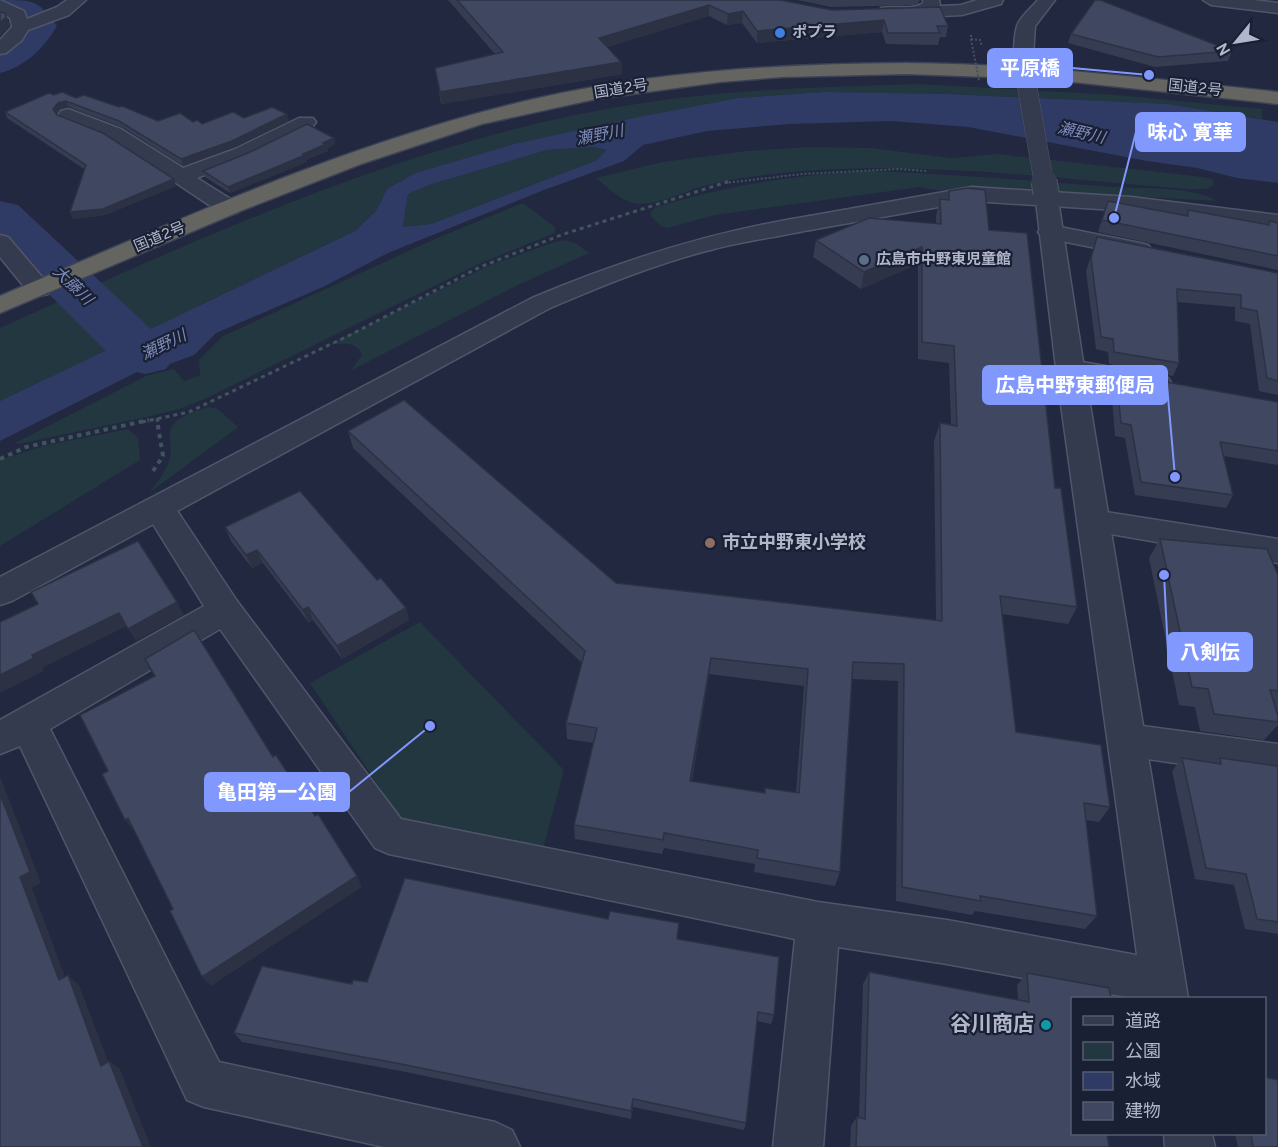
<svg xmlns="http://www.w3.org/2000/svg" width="1278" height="1147" font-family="Overpass,'Noto Sans JP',sans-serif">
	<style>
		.green { fill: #233740 }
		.water { fill: #2f3b64; fill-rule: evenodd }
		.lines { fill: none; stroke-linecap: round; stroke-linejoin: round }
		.river { fill: #2f3b64; fill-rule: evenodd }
		.minor-casing { stroke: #50566a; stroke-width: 3 }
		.tertiary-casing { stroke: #50566a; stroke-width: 3 }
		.trunk-casing { stroke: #3d4357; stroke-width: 3 }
		.path-far2 { stroke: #41545d; stroke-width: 2; stroke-dasharray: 2 2; stroke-linecap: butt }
		.path-far1 { stroke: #41545d; stroke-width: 3; stroke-dasharray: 4 4; stroke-linecap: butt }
		.path { stroke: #41545d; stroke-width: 4; stroke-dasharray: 4.5 4.5; stroke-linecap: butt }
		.minor { fill: #353b4f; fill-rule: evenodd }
		.tertiary { fill: #353b4f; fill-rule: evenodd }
		.trunk { fill: #646460; fill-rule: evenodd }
		.tertiary-bridge-far1-casing { stroke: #50566a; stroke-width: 20; stroke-linecap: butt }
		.tertiary-bridge-casing { stroke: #50566a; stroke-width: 27; stroke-linecap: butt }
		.path-bridge { stroke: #41545d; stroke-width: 2; stroke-dasharray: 2 2; stroke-linecap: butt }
		.tertiary-bridge-far1 { stroke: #353b4f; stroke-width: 19 }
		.tertiary-bridge { stroke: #353b4f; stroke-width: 25 }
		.wall { fill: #363d53; fill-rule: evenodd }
		.shaded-wall { fill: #2c3244 }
		.building { fill: #3f4761; stroke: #2c3244; stroke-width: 1.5; fill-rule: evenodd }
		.shop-dot { fill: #3f7fe0; stroke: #1a2034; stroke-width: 2 }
		.service-dot { fill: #5c6f8a; stroke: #1a2034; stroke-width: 2 }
		.education-dot { fill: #8d6e63; stroke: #1a2034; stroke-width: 2 }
		.culture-dot { fill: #0f9aa8; stroke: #1a2034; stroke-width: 2 }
		.labels { text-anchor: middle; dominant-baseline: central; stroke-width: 4.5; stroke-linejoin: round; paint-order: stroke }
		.far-poi-label { font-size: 15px; font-weight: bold; fill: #b1b6ca; stroke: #1a2034; text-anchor: start }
		.far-street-label { font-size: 15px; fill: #b1b6ca; stroke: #1a2034 }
		.far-water-label { font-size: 16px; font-style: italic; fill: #7d8bb9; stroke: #1a2034 }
		.poi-label { font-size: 18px; font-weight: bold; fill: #b1b6ca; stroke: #1a2034; text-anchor: start }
		.near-poi-label { font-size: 21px; font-weight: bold; fill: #b1b6ca; stroke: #1a2034; text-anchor: end }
		.leader { fill: none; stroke: #8199ff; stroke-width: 2 }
		.callout-dot { fill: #8199ff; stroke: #1a2034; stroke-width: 2 }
		.callout { fill: #8199ff; stroke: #8199ff; stroke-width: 2 }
		.callout-label { font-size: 20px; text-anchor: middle; font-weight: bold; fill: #fff }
	</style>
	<rect width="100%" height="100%" fill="#21283f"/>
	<g class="green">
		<path d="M 919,84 L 1117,95 L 1262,109 L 1262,119 L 1168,104 L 949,94 L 824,92 L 738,98 L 633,118 L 514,144 L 415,173 L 387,189 L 376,211 L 355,231 L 0,401 L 0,328 C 202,237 410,140 630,105 C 726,89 822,87 919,84 Z"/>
		<polygon points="594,147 606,150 597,160 431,224 403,227 408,194 429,185 547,150"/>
		<path d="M 809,147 L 871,148 L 951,158 L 998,154 L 1203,177 L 1213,179 L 1214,185 L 1206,189 L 1188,189 C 1045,178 900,157 757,176 C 739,178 721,182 704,186 C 682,192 656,207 633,203 C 619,199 607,187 596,178 L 663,162 L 747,151 Z"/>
		<path d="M 872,171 C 953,174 1033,181 1114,187 C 1143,189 1193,186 1217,201 L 1002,189 C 975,189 945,194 920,187 L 715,215 L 667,228 L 661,226 L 651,216 L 651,212 L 656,207 C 732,184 793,175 872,171 Z"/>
		<polygon points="523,203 555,227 555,233 481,263 207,398 179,409 151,416 19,444 15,443 146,376 174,369 184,381 200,375 199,360 223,336 437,238"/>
		<path d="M 565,240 L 577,244 L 589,253 L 518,285 L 350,371 L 362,355 C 356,340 341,344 328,345 L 490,265 L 555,242 Z"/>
		<path d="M 208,407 L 218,409 L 238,427 L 149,493 C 157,483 165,473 169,461 C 173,451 169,442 170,432 C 172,417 196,411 208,407 Z"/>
		<polygon points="128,429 138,438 140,460 0,546 0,460 47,445"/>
		<polygon points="420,622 564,770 543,849 416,828 398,815 310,683"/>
	</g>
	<path class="water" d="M 824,92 L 949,94 L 1168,104 L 1278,122 L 1278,183 L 1237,178 L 1197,168 L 1147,161 L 968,127 L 891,121 L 790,124 L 707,131 L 643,145 L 624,161 L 544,190 L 388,253 L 323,287 L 216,333 L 194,355 L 167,365 L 143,369 L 0,441 L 0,401 L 355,231 L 376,211 L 387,189 L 415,173 L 514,144 L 633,118 L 738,98 ZM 594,147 L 606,150 L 597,160 L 431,224 L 403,227 L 408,194 L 429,185 L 547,150 Z"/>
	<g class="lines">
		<g class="river">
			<path d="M 0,0 C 35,0 38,0 57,26 C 44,48 25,67 0,73 L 0,41 L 19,26 L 15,19 L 0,8 Z"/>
			<polygon points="0,201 18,205 166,343 175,356 166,369 145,374 124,369 0,245"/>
		</g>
		<defs>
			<g id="minor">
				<polygon points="0,0 24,11 27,19 57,7 67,0 86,0 69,15 28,30 22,40 6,53 0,54 0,40 12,27 10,18 0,12"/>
				<path d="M 923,0 L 939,0 L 940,5 C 928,21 899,20 881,16 L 879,12 L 881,8 C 894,5 912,11 923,3 Z"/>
				<polygon points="1203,0 1253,0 1278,3 1278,13 1211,5"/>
				<polygon points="68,109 121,129 183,168 235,149 299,118 313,118 316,122 313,126 249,157 197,178 237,203 240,208 237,213 229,215 221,213 107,137 61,119 58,115 61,111"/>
				<polygon points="972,187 1131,197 1278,215 1278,229 1131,211 972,201 810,230 802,228 799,223 802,218 810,216"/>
				<polygon points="1050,225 1140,243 1148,245 1152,250 1148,255 1140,257 1042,237 1038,232 1042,227"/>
				<polygon points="0,235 8,237 48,284 51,289 48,294 39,296 30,294 0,257"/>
				<polygon points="1070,360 1158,375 1168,378 1172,384 1168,390 1158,393 1060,374 1056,368 1060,362"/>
				<polygon points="159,497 170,500 237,601 401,819 818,902 947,920 1163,960 1179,966 1185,982 1179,998 1132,998 947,964 838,947 823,1147 773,1147 795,939 389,854 375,848 220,629 50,729 219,1062 495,1122 512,1130 520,1147 384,1147 204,1107 187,1100 20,746 0,754 0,720 204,606 143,508 148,500"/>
				<polygon points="1093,510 1278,539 1278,563 1082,529 1077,521 1082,513"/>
				<polygon points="1127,724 1278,744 1278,778 1127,756 1114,752 1108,740 1114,728"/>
			</g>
			<g id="tertiary">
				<polygon points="977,0 1003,0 1001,4 962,15 922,17 916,16 914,12 916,8 922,7 961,5"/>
				<path d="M 1038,0 L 1055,0 L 1035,26 L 1032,72 L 1037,86 L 1034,90 L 1020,90 C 1012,78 1013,40 1017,26 C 1020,17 1032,7 1038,0 Z"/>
				<polygon points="1046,186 1054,188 1057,193 1084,368 1188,998 1143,998 1056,368 1035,193 1038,188"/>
				<path d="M 810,216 L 818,218 L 821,223 L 818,228 C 784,236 749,240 714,249 C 658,263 604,285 550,308 L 12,601 L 0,605 L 0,577 L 532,298 C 622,260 713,231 810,216 Z"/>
				<polygon points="1164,1134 1212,1134 1215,1147 1165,1147"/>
			</g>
			<path id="trunk" d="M 906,63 C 1031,64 1154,79 1278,92 L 1278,104 L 1045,79 L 906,74 L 782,77 L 720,82 L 596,99 L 482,124 L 361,164 L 243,210 L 0,313 L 0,296 C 175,222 348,142 534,99 C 656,71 781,64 906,63 Z"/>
		</defs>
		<use href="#minor" class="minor-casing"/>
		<use href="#tertiary" class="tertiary-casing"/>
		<use href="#trunk" class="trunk-casing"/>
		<g class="path-far2">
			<polyline points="971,35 971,39 980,40 982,46"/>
			<polyline points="725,183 802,174 899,169 927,171"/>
		</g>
		<g class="path-far1">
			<polyline points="157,418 158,422"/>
			<polyline points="142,422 189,412 350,335 480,267 561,235 730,181"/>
		</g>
		<g class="path">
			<polyline points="0,459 26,447 149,420"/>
			<polyline points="153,471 163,456 157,420"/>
		</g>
		<use href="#minor" class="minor"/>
		<use href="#tertiary" class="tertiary"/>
		<use href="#trunk" class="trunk"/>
		<defs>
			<polyline id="tertiary-bridge-far1" points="1027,86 1044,183"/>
			<polyline id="tertiary-bridge" points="1044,181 1046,193"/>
		</defs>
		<use href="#tertiary-bridge-far1" class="tertiary-bridge-far1-casing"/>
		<use href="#tertiary-bridge" class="tertiary-bridge-casing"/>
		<polyline class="path-bridge" points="971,39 979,81"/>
		<use href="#tertiary-bridge-far1" class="tertiary-bridge-far1"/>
		<use href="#tertiary-bridge" class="tertiary-bridge"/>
	</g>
	<g class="wall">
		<polygon points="448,0 780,0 832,10 948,26 946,37 940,37 938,45 886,44 882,32 757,43 742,23 727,25 709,16 607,47 621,62 622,74 441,104 435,68 495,54"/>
		<polygon points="797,0 920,0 917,5 831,7"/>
		<polygon points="1071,34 1232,51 1228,61 1155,67 1068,43"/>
		<polygon points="54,95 76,98 158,121 193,122 202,124 244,118 287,114 289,121 234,147 183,166 122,127 69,107 60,109 57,114 57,115 176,186 105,215 73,219 70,212 84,169 7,118 5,112"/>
		<polygon points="334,138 335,144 327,148 328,151 306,160 307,162 230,193 205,177 203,171"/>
		<path d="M 949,191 L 989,230 L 1055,488 L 1077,607 L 1068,624 L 1002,614 L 1016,732 L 1110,807 L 1099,822 L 1086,820 L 1097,916 L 1085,929 L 975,911 L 972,915 L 896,901 L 898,681 L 852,679 L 840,872 L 835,886 L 754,872 L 755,864 L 664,848 L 662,854 L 575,839 L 574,825 L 593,743 L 567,739 L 566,723 L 582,663 L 353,448 L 348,431 L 616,583 L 936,620 L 934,441 L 940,423 L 951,425 L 949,363 L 918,359 L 918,264 L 861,289 L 813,257 L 816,240 L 936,223 L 936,216 L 940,199 L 947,200 ZM 709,674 L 804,686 L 796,793 L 764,793 L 692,781 Z"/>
		<polygon points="1108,201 1186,216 1188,210 1268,225 1270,221 1278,223 1278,270 1098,232"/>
		<polygon points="1097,237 1278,273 1278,395 1259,391 1250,324 1235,321 1235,307 1177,302 1179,363 1173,376 1109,364 1108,352 1096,349 1086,271"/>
		<polygon points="1116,373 1278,402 1278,465 1224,456 1233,495 1226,508 1135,495 1125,438 1115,436 1111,386"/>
		<polygon points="225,527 377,580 406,608 409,620 342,659 313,620 309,623 263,563 252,568 231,541"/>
		<polygon points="1160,539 1278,575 1278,712 1277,712 1278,725 1264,740 1200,731 1195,707 1179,705 1149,558"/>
		<polygon points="1182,758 1215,763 1220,758 1278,766 1278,934 1245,929 1234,885 1195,879 1172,771"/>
		<polygon points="678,933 678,939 774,1015 771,1024 757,1021 746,1123 744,1130 633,1107 631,1119 406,1072 242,1042 234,1033 352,984 367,982"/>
		<polygon points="869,972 1018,1000 1017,985 1027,973 1072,999 1109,1147 850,1147 851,1126 857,1117 859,1118 863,984"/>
		<polygon points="1235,1134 1264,1134 1278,1147 1238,1147"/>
	</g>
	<g class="shaded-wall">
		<polygon points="709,5 709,16 599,49 599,38"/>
		<polygon points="743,11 742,23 727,25 728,14"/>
		<polygon points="5,13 10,26 0,36 0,23"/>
		<polygon points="884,20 882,32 757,43 757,31"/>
		<polygon points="621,62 622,74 441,104 440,92"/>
		<polygon points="66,101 69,107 60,109 56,115 53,109 58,103"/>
		<polygon points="287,114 289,121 234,147 183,166 181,159"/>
		<polygon points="334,138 335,144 327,148 328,151 306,160 307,162 230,193 228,187 303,154 323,143"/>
		<polygon points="174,179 176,186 105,215 73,219 70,212"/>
		<polygon points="922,247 918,264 861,289 864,272"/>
		<polygon points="257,550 263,563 252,568 246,555"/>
		<polygon points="177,602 184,615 136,641 128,629"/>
		<polygon points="308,607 313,620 309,623 303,610"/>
		<polygon points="406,608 409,620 342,659 337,646"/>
		<polygon points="119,613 127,626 42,668 44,671 0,693 0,675 32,655"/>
		<polygon points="711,658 709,674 689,796 690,781"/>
		<polygon points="0,776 41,883 32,888 70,990 59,980 20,877 0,794"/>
		<polygon points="128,818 134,831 125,820"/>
		<polygon points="357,876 362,887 211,986 202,977"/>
		<polygon points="68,975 79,985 113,1074 101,1066"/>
		<polygon points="109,1061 120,1069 151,1147 143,1147"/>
		<polygon points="633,1099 633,1107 631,1119 631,1111"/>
	</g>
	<g class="building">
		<polygon points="457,0 780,0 832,10 940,7 948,26 937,26 940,33 888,33 884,20 757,31 743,11 728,14 709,5 599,38 621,62 440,92 435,68 503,52"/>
		<polygon points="1095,0 1100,0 1232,51 1158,57 1071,34"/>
		<polygon points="0,12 5,13 6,17 0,23"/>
		<polygon points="62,92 76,98 84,95 119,107 122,106 158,121 180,113 193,122 197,120 202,124 233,112 244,118 272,107 287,114 232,141 181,159 119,121 66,101 58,103 53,109 57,115 103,133 174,179 103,209 70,212 86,165 5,112 49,93 54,95"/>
		<polygon points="307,124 334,138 323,143 326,144 303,154 305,155 228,187 203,171 248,153"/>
		<path d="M 967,188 L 985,190 L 989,230 L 1027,233 L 1055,488 L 1061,488 L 1077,607 L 1000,596 L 1016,732 L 1101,745 L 1110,807 L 1084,803 L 1097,916 L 980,896 L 981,901 L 902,887 L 904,664 L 853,662 L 840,872 L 757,858 L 758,850 L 664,833 L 663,840 L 574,825 L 597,728 L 566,723 L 585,651 L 348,431 L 404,400 L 616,583 L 942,621 L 940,423 L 957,426 L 954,346 L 922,342 L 922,247 L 864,272 L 816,240 L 869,218 L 941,224 L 940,199 L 949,200 L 949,191 ZM 711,658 L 808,669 L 799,793 L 765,788 L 765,793 L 690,781 Z"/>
		<polygon points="1108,201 1188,216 1188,210 1269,225 1270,221 1278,223 1278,256 1102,220"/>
		<polygon points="1097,237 1278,273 1278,381 1267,378 1257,311 1241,308 1241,295 1177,289 1179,363 1114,352 1113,339 1101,337 1091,258"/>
		<polygon points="1116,373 1278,402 1278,451 1220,442 1233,495 1141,482 1131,425 1121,423"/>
		<polygon points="300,491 377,580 381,578 406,608 337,646 308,607 303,610 257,550 246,555 225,527"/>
		<polygon points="1160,539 1267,549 1278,575 1278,691 1270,690 1278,716 1278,722 1214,714 1208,689 1192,687"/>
		<polygon points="138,541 177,602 128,629 119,613 32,655 34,658 0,675 0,622 38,604 31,592"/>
		<polygon points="194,630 273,757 276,755 315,816 318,814 357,876 202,977 170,911 173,909 128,818 125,820 102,774 108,771 80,715 155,676 145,659"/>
		<polygon points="1182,758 1221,764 1220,758 1278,766 1278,922 1257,919 1246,874 1206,868"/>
		<polygon points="0,794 30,872 20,877 59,980 68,975 101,1066 109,1061 143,1147 0,1147"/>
		<polygon points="405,878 608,919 610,911 679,923 677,939 779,957 774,1015 758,1012 746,1123 633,1099 631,1111 401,1064 234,1033 262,966 352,984 353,980 367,982"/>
		<polygon points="869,972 1029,1002 1027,973 1109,988 1111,999 1072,999 1072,1134 1107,1134 1109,1147 856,1147 857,1117 865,1119"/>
		<polygon points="1264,1077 1278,1080 1278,1147 1253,1147 1251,1134 1264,1134"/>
	</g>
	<circle class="shop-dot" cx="780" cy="33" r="6"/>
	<circle class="service-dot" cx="864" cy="260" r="6"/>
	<circle class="education-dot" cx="710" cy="543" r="6"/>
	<circle class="culture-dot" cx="1046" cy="1025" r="6"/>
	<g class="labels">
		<g class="far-poi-label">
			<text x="792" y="33">ポプラ</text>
			<text x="876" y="260">広島市中野東児童館</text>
		</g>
		<g class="far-street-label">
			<text transform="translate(1195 89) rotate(6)">国道2号</text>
			<text transform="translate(621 90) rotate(-9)">国道2号</text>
			<text transform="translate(160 238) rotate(-23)">国道2号</text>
		</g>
		<g class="far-water-label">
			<text transform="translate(1081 134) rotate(13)">瀬野川</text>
			<text transform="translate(600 136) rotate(-11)">瀬野川</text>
			<text transform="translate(72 286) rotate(44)">大藤川</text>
			<text transform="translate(164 346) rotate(-26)">瀬野川</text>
		</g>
		<g class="poi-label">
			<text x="722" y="543">市立中野東小学校</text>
		</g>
		<g class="near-poi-label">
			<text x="1034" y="1025">谷川商店</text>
		</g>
	</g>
	<path class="leader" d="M1149 75L1072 68M1114 218L1136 132M1175 477L1167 385M1164 575L1168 652M430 726L349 792"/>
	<g class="callout-dot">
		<circle cx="1149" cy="75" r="6"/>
		<circle cx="1114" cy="218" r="6"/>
		<circle cx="1175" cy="477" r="6"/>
		<circle cx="1164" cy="575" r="6"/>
		<circle cx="430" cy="726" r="6"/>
	</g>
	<g class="callout">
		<rect x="988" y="49" width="84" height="38" rx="6"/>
		<rect x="1136" y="113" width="109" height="38" rx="6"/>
		<rect x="983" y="366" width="184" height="38" rx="6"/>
		<rect x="1168" y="633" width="84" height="38" rx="6"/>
		<rect x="205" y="773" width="144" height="38" rx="6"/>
	</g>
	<g class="callout-label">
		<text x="1030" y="75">平原橋</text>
		<text x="1190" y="139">味心 寛華</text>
		<text x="1075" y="392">広島中野東郵便局</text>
		<text x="1210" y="659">八剣伝</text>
		<text x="277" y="799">亀田第一公園</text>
	</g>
	<rect x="1071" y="997" width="195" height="138" fill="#1a2034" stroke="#565c70" stroke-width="1.5"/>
	<rect x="1083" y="1016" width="30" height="9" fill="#353b4f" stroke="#565c70" stroke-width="1.5"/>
	<text x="1125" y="1027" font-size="18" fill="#b1b6ca">道路</text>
	<rect x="1083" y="1042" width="30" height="18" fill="#233740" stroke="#565c70" stroke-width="1.5"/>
	<text x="1125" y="1057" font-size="18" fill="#b1b6ca">公園</text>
	<rect x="1083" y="1072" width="30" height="18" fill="#2f3b64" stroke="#565c70" stroke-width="1.5"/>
	<text x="1125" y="1087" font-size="18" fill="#b1b6ca">水域</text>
	<rect x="1083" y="1102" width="30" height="18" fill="#3f4761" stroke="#565c70" stroke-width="1.5"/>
	<text x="1125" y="1117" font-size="18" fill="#b1b6ca">建物</text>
	<g transform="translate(1236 42) rotate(240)" stroke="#1a2034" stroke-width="4.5" paint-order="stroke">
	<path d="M0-4.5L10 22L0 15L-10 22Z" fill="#b1b6ca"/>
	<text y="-9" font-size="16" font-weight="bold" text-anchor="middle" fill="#b1b6ca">N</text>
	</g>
</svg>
